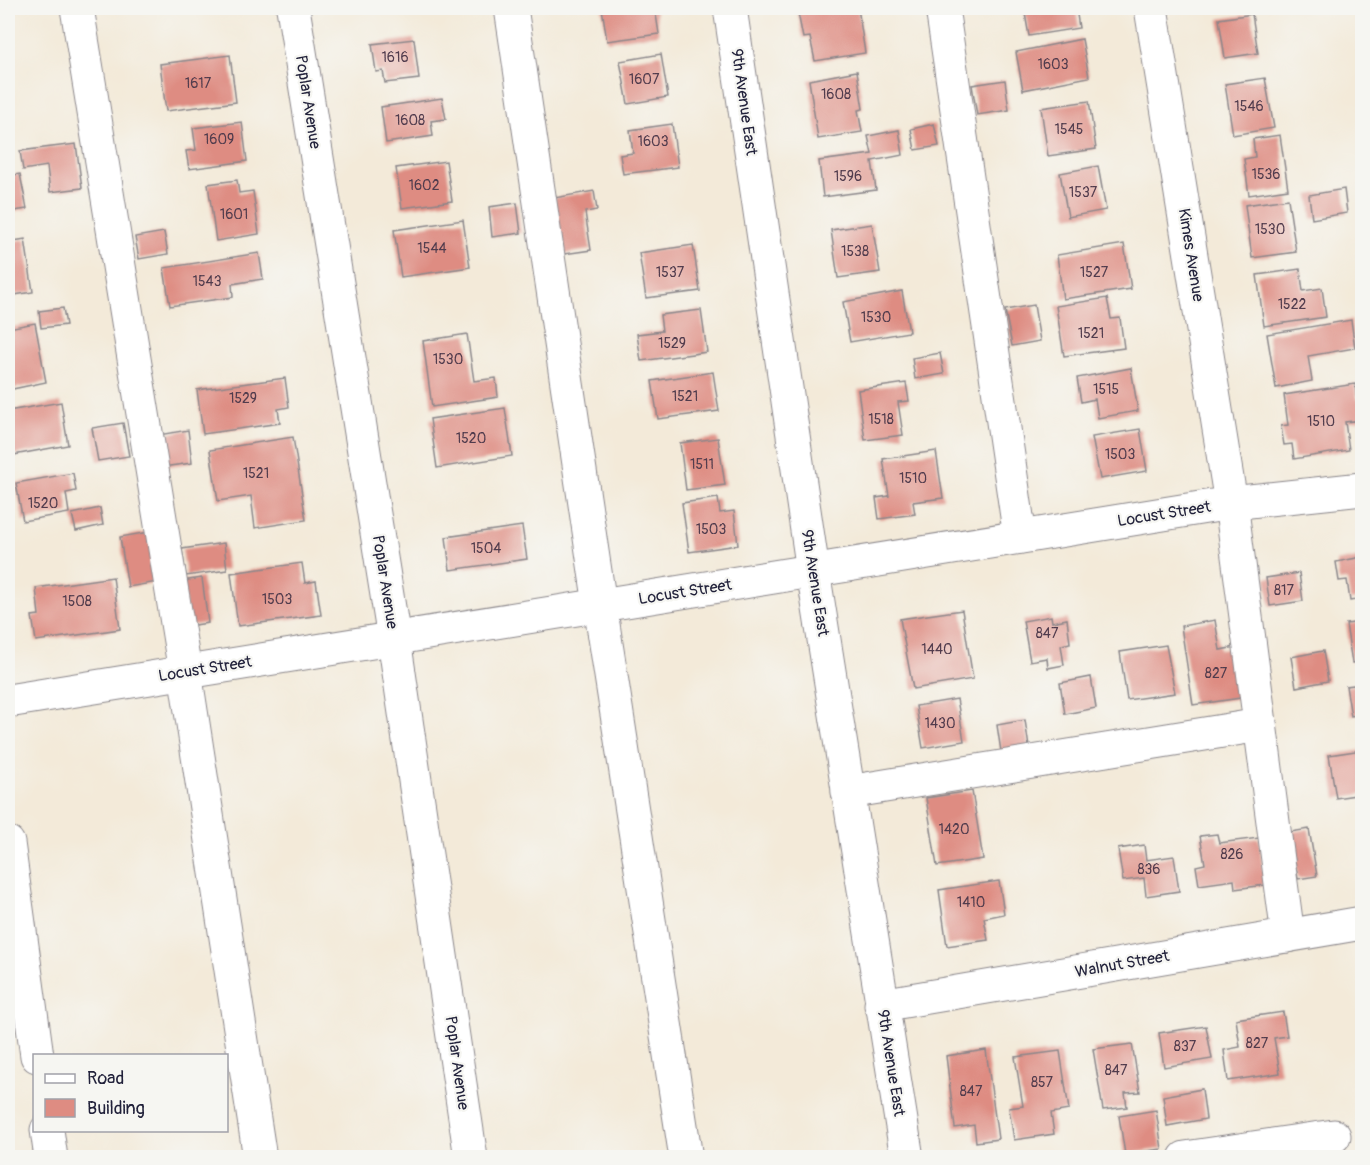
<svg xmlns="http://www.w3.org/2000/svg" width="1370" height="1165" font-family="Pangolin,sans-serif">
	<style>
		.building { fill: #de8c82 }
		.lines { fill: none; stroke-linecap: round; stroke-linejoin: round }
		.minor-casing { stroke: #8a868a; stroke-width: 35 }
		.minor { stroke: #fff; stroke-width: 33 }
		.labels { text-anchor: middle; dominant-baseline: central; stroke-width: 4.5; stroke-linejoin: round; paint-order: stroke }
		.number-label { font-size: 14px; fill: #513c4d }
		.street-label { font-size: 16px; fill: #22223b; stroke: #f6f6f2 }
	</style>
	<rect width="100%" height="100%" fill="#f6f6f2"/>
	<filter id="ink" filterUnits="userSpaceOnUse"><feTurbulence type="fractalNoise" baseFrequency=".0167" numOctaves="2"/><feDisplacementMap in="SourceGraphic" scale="12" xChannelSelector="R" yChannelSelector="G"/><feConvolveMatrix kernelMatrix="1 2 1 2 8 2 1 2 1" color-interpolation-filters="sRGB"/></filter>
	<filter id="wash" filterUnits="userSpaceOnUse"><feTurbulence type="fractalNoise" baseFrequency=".008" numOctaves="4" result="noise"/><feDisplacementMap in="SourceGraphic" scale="24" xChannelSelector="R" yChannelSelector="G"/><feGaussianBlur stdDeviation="1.35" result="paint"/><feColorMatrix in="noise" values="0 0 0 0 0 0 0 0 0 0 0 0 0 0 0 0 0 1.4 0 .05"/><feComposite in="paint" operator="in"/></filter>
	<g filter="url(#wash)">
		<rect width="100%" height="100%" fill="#f3ead9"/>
		<g id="blocks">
			<g class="building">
				<polygon points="446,8 477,8 477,9 447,13"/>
				<polygon points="602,8 655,8 659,34 607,41"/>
				<polygon points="797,8 858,8 865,53 815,61 810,37 803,38"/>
				<polygon points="1024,8 1076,8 1079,28 1029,36"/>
				<polygon points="1252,14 1258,53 1225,58 1219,19"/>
				<polygon points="414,39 419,79 385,83 383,71 376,72 372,44"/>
				<polygon points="1082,39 1089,77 1023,90 1016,52"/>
				<polygon points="661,54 668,97 628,104 620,61"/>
				<polygon points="230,55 236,102 166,111 160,64"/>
				<polygon points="857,71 863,109 858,110 862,132 818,139 809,80"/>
				<polygon points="1265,78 1274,128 1233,135 1225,84"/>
				<polygon points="1005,80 1009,110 977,115 972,85"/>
				<polygon points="442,98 446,119 431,121 433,136 386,143 381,107"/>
				<polygon points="1089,101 1096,149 1048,156 1041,108"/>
				<polygon points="242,122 247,161 189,169 186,151 196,150 193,128"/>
				<polygon points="672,124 678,167 623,174 620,155 633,153 630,130"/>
				<polygon points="934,124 939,146 915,150 911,129"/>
				<polygon points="899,130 903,155 872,161 876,190 823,197 819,161 872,154 868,136"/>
				<polygon points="1280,135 1288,189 1249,195 1244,159 1255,157 1253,139"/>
				<polygon points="76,144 82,188 50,192 47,166 23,170 20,151"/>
				<polygon points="446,161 452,201 402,208 396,168"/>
				<polygon points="1098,166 1106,210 1068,217 1060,173"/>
				<polygon points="20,174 27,209 8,212 8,176"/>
				<polygon points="237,180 239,193 253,191 259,234 216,241 208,184"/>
				<polygon points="1344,189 1347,213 1312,219 1309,195"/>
				<polygon points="594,191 597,210 585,212 591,250 564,254 554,198"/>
				<polygon points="1288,199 1296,252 1252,258 1245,205"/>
				<polygon points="517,203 521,233 492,237 489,207"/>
				<polygon points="463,220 470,267 401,277 394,230"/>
				<polygon points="872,224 880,272 838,278 831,230"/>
				<polygon points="164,232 168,254 139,259 135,237"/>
				<polygon points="25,239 33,292 8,296 8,242"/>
				<polygon points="1124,244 1131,289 1063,299 1057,255"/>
				<polygon points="693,245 700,291 646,298 639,253"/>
				<polygon points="259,253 263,279 232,284 233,297 170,306 164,268"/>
				<polygon points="1300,269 1303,291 1322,288 1326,317 1264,326 1257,275"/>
				<polygon points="902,291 909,332 850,342 843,302"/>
				<polygon points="1107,298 1111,319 1120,318 1124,348 1064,356 1056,306"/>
				<polygon points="1034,305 1040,341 1012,346 1005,310"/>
				<polygon points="63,308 66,325 41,328 39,311"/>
				<polygon points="701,310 707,352 641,361 637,334 662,331 660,315"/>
				<polygon points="1351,320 1355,348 1308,356 1312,381 1276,388 1267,334"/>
				<polygon points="35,323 46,382 8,390 8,328"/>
				<polygon points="467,334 474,381 496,378 498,397 432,407 423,341"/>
				<polygon points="940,353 944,374 915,379 912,358"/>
				<polygon points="1131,368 1138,411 1098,418 1095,399 1081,402 1077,378"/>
				<polygon points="713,372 719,411 658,419 652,381"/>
				<polygon points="285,378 289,407 278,409 280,423 203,434 197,390"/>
				<polygon points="906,383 909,401 898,402 903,435 865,440 858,390"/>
				<polygon points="1355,384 1357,400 1362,399 1362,420 1345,422 1349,450 1294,459 1292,444 1284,445 1281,426 1288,425 1284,395"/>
				<polygon points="61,402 68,445 8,456 8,411"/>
				<polygon points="505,408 512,456 437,468 430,419"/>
				<polygon points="123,423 129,456 98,461 92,428"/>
				<polygon points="1140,429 1147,471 1100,479 1092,437"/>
				<polygon points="188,430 192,463 162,467 158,435"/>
				<polygon points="293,437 306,520 255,528 251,496 218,501 210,450"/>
				<polygon points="718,438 725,485 686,490 680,443"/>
				<polygon points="936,451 943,498 913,502 915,514 879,519 876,498 889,496 883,459"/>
				<polygon points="73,473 76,491 66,493 69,513 23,521 16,483"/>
				<polygon points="718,498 720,513 734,511 738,545 689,552 682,503"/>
				<polygon points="100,508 103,525 76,531 72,514"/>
				<polygon points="522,526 527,559 450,570 446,537"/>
				<polygon points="149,532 158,582 128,587 120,537"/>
				<polygon points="224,543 227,570 186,576 182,549"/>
				<polygon points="1362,557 1362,599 1350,601 1347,580 1339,581 1336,562"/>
				<polygon points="302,563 305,583 316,581 321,615 238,626 231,573"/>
				<polygon points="1299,573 1303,601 1270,606 1266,578"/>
				<polygon points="113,577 120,629 36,641 32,616 39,615 36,588"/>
				<polygon points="202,578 208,623 188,626 182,581"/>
				<polygon points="962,610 973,679 913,689 900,619"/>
				<polygon points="1051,616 1052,622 1067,619 1070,643 1061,645 1064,665 1048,668 1047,658 1030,661 1023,621"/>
				<polygon points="1215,620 1220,650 1241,646 1247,697 1193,705 1181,626"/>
				<polygon points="1362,622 1362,662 1352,663 1346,624"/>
				<polygon points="1166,645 1175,693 1127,700 1120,652"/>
				<polygon points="1323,651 1328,681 1296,687 1291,657"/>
				<polygon points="1091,677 1096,708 1065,714 1060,683"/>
				<polygon points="1362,684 1362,714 1351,716 1346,686"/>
				<polygon points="957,699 964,741 923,748 916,706"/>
				<polygon points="1025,720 1030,754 1002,758 997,725"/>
				<polygon points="1362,750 1362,794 1336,798 1329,755"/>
				<polygon points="972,791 983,859 937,866 926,798"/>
				<polygon points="1309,829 1317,876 1298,879 1290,832"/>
				<polygon points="1217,834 1219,843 1259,838 1265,885 1235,889 1234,880 1199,885 1196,866 1205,864 1200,836"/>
				<polygon points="1144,845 1146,860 1174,856 1179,891 1146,896 1144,878 1123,881 1118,849"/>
				<polygon points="999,881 1004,914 984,918 988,940 947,946 939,890"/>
				<polygon points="1283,1012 1287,1036 1274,1038 1280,1073 1228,1081 1224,1050 1240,1047 1236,1019"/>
				<polygon points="1206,1026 1212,1059 1164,1067 1159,1033"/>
				<polygon points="1132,1044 1140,1092 1125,1093 1127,1107 1103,1110 1093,1049"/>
				<polygon points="986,1050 998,1139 976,1142 974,1125 955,1128 946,1056"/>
				<polygon points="1060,1051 1069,1110 1051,1113 1054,1134 1014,1140 1009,1108 1023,1106 1015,1057"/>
				<polygon points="1202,1089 1206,1119 1167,1126 1163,1096"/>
				<polygon points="1156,1110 1162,1149 1125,1154 1119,1116"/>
			</g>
		</g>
	</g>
	<g filter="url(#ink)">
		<use href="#blocks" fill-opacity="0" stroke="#8a868a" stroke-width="1.5"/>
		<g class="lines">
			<defs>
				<g id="minor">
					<polyline points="77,8 185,672 260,1158"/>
					<polyline points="293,8 394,639 471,1158"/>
					<polyline points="511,8 600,605 686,1158"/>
					<polyline points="730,8 813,571 907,1158"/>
					<polyline points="942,8 1020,537"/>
					<polyline points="1151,8 1231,503 1288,936"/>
					<polyline points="8,701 1231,503 1362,489"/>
					<polyline points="848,792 1260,725"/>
					<polyline points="8,843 37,1056"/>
					<polyline points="881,1005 1362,923"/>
					<polyline points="47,1130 51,1158"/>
					<polyline points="1185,1158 1334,1136"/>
				</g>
			</defs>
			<use href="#minor" class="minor-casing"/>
			<use href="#minor" class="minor"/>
		</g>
	</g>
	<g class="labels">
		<g class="number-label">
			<text x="395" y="57">1616</text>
			<text x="1053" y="64">1603</text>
			<text x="644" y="79">1607</text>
			<text x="198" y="83">1617</text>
			<text x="836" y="94">1608</text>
			<text x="1249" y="106">1546</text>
			<text x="410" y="120">1608</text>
			<text x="1069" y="129">1545</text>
			<text x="219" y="139">1609</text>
			<text x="653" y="141">1603</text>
			<text x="1266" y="174">1536</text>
			<text x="848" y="176">1596</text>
			<text x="424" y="185">1602</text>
			<text x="1083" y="192">1537</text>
			<text x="234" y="214">1601</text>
			<text x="1270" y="229">1530</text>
			<text x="432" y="248">1544</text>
			<text x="855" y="251">1538</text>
			<text x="670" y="272">1537</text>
			<text x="1094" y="272">1527</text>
			<text x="207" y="281">1543</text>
			<text x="1292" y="304">1522</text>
			<text x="876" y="317">1530</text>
			<text x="1091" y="333">1521</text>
			<text x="672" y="343">1529</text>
			<text x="448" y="359">1530</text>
			<text x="1106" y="389">1515</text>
			<text x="685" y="396">1521</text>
			<text x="243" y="398">1529</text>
			<text x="881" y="419">1518</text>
			<text x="1321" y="421">1510</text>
			<text x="471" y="438">1520</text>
			<text x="1120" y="454">1503</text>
			<text x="702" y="464">1511</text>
			<text x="256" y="473">1521</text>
			<text x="913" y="478">1510</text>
			<text x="43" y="503">1520</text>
			<text x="711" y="529">1503</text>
			<text x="486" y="548">1504</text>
			<text x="1284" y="590">817</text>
			<text x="277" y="599">1503</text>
			<text x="77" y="601">1508</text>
			<text x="1047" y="633">847</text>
			<text x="937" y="649">1440</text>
			<text x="1216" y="673">827</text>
			<text x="940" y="723">1430</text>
			<text x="954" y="829">1420</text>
			<text x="1232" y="854">826</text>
			<text x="1149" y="869">836</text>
			<text x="971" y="902">1410</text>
			<text x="1257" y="1043">827</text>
			<text x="1185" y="1046">837</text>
			<text x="1116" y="1070">847</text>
			<text x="1042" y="1082">857</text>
			<text x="971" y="1091">847</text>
		</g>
		<g class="street-label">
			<text transform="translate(308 102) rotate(81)">Poplar Avenue</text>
			<text transform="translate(744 102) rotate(82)">9th Avenue East</text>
			<text transform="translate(1191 255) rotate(81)">Kimes Avenue</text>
			<text transform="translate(1164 514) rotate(-9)">Locust Street</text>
			<text transform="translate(385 582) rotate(81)">Poplar Avenue</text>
			<text transform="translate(815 583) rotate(81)">9th Avenue East</text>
			<text transform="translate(685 592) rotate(-9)">Locust Street</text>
			<text transform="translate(205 669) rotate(-9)">Locust Street</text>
			<text transform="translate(1122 964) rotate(-10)">Walnut Street</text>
			<text transform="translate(457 1063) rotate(82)">Poplar Avenue</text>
			<text transform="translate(891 1063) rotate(81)">9th Avenue East</text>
		</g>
	</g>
	<rect width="1370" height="1165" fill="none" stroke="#f6f6f2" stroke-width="30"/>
	<rect x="33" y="1054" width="195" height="78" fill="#f6f6f2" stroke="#a1a1a9" stroke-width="1.5"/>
	<rect x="45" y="1074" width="30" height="9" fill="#ffffff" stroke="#a1a1a9" stroke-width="1.5"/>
	<text x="87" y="1084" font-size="18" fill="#22223b">Road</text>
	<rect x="45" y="1099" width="30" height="18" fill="#de8c82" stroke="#a1a1a9" stroke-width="1.5"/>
	<text x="87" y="1114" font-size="18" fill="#22223b">Building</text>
</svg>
